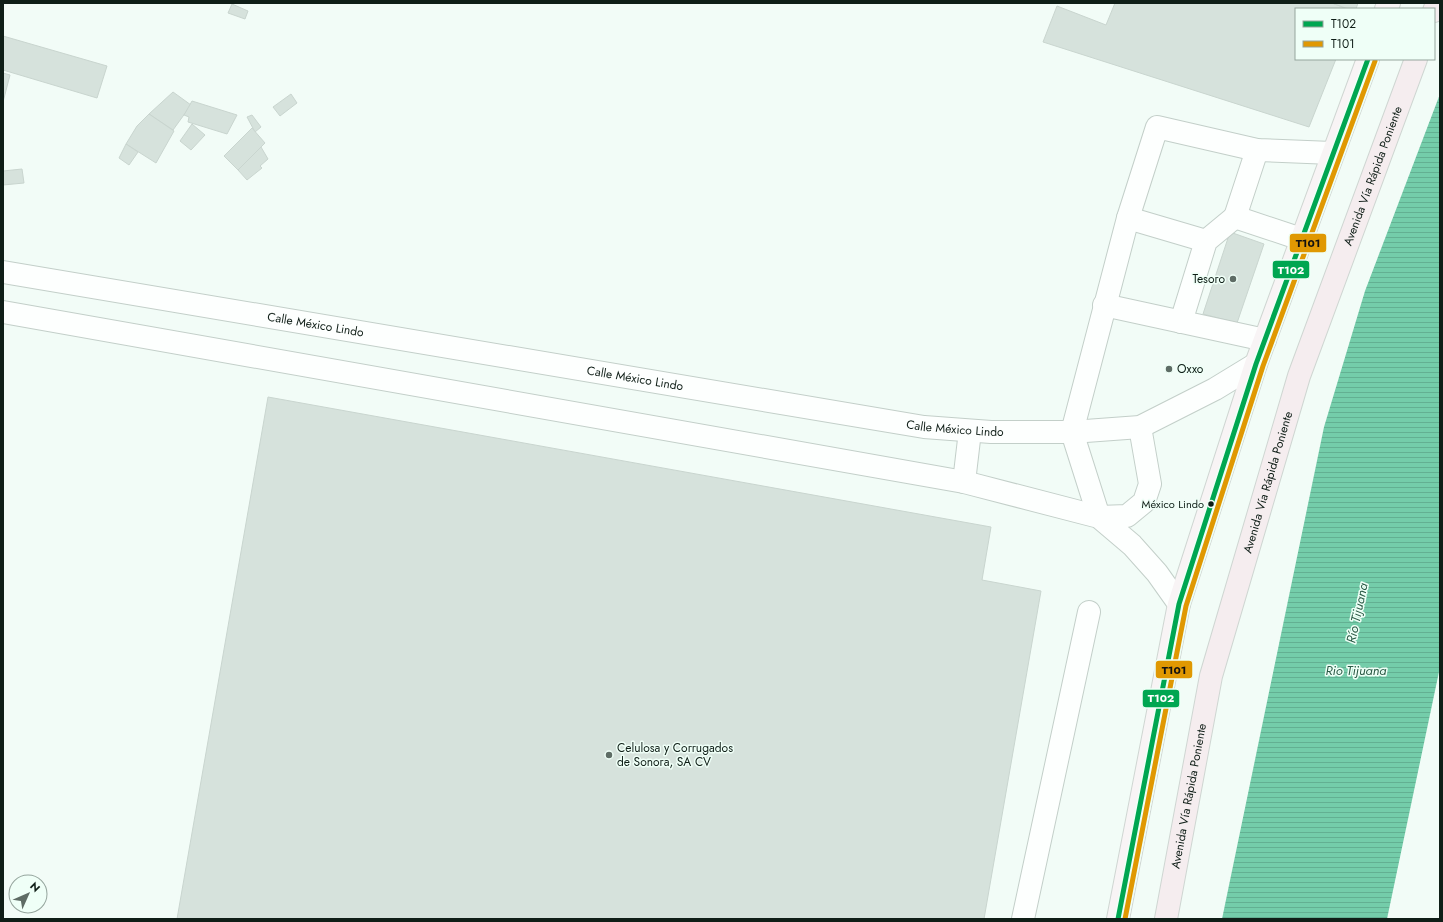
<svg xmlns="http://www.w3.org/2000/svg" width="1443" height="922" font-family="Jost,sans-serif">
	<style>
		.water { fill: url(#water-rules) }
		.building { fill: #d6e2dc; stroke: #c9d5cf }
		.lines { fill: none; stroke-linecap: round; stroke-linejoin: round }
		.minor-casing { stroke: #c3cfc9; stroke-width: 24 }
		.major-casing { stroke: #cfd6d2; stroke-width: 24 }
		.highway-casing { stroke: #cfd6d2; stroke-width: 24 }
		.minor { stroke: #fdfffe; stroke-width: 22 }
		.major { stroke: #f8f4f5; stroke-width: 22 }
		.highway { stroke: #f5edef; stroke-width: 22 }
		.bus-1-casing { stroke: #effff7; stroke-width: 8 }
		.bus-2-casing { stroke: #effff7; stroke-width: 8 }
		.bus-1 { stroke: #00a651; stroke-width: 5 }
		.bus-2 { stroke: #e09802; stroke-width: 5 }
		.poi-dot { fill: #5e6c65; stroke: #effff7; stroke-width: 1.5 }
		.bus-dot { fill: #0f1e17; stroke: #effff7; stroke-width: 1.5 }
		.labels { text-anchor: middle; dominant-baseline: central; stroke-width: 3; stroke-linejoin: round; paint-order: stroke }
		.bus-label { font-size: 11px; fill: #0f1e17; stroke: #effff7; text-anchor: end }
		.street-label { font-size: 12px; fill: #0f1e17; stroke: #effff7 }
		.poi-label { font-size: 12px; fill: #0f1e17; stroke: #effff7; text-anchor: start }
		.water-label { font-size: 13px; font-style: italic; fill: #2a5a45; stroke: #effff7 }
		.line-badge { stroke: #effff7; stroke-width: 1.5 }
		.badge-label { font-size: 11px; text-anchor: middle; font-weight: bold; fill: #fff }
		.pale-badge-label { font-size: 11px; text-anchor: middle; font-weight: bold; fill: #111 }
	</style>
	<defs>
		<pattern id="water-rules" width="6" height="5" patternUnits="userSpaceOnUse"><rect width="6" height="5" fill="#74cdaa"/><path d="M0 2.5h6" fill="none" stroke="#63b092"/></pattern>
	</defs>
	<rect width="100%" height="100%" fill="#f2fcf7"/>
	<polygon class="water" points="1440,94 1440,667 1387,919 1222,919 1324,427 1365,291"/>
	<g class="building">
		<polygon points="1115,3 1332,3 1348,9 1296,9 1296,59 1336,59 1309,127 1043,42 1057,6 1106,25"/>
		<polygon points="1332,3 1358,3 1356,9 1348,9"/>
		<polygon points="232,4 248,11 245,19 228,13"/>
		<polygon points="3,36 107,66 97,98 3,70"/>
		<polygon points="3,73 10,75 3,102"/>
		<polygon points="173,92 191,105 173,130 149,114"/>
		<polygon points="291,94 297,103 280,116 273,107"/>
		<polygon points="192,101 237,115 227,134 188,122 189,117 184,115"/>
		<polygon points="149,114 174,131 156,163 126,144 137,126"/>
		<polygon points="252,115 261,127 255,132 247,117"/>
		<polygon points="192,124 205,135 191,150 180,141"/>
		<polygon points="252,128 265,143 238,170 224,156"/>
		<polygon points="126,144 138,152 129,165 119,158"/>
		<polygon points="261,147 268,159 260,166 262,168 247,180 238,170"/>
		<polygon points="22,169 24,183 3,185 3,171"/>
		<polygon points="1230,232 1264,244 1237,323 1203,314"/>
		<polygon points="268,397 991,527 982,580 1041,591 984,919 177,919"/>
	</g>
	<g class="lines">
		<defs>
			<g id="minor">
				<polyline points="1257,150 1235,217 1301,239"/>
				<polyline points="1128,218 1206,241"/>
				<path id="s1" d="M 3,272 L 924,427 L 991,432 L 1072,432 L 1140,427 L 1215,389 L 1256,364"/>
				<polyline points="1104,305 1265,340"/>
				<polyline points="3,312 964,482 1099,517 1132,545 1157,573 1179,604"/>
				<polyline points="1181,322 1206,241 1235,217"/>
				<polyline points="1140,427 1150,484 1144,502 1127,516 1099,517 1072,432 1128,218 1157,127 1257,150 1332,153"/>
				<polyline points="964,482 970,431"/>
				<polyline points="1023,919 1089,612"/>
			</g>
			<g id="major">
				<polyline points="1386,9 1389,3"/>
				<polyline points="1118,919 1179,604 1256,364 1368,59"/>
			</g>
			<g id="highway">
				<polyline points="1434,11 1437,3"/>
				<path id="s2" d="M 1166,919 L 1211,676 L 1299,376 L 1416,59"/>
			</g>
		</defs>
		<use href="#minor" class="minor-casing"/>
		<use href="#major" class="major-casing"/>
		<use href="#highway" class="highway-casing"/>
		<use href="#minor" class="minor"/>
		<use href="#major" class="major"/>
		<use href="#highway" class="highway"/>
		<defs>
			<polyline id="bus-1" points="1118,919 1179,604 1256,364 1368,59"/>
			<polyline id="bus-2" points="1125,919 1186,606 1263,366 1375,61"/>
		</defs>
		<use href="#bus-1" class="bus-1-casing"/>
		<use href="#bus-2" class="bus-2-casing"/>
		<use href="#bus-1" class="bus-1"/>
		<use href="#bus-2" class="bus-2"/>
	</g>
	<g class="poi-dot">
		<circle cx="1233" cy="279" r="4"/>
		<circle cx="1169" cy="369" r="4"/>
		<circle cx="609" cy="755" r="4"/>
	</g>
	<circle class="bus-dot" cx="1211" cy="504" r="3.5"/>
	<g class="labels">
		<g class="bus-label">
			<text x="1204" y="504">México Lindo</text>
		</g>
		<g class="street-label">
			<text stroke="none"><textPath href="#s2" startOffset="773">Avenida Vía Rápida Poniente</textPath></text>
			<text stroke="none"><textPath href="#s1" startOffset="317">Calle México Lindo</textPath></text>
			<text stroke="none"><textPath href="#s1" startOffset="641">Calle México Lindo</textPath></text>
			<text stroke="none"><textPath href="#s1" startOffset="965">Calle México Lindo</textPath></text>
			<text stroke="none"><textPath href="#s2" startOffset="449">Avenida Vía Rápida Poniente</textPath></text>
			<text stroke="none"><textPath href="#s2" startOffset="125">Avenida Vía Rápida Poniente</textPath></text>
		</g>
		<g class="poi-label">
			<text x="1225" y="279" text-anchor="end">Tesoro</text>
			<text x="1177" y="369">Oxxo</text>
			<text x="617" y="748">Celulosa y Corrugados<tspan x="617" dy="14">de Sonora, SA CV</tspan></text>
		</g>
		<g class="water-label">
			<text transform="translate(1357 613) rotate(-78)">Río Tijuana</text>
			<text x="1356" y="670">Rio Tijuana</text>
		</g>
	</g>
	<g class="line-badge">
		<rect x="1289" y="233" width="38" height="20" rx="4" fill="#e09802"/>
		<rect x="1272" y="260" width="38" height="19" rx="4" fill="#00a651"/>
		<rect x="1155" y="660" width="38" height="19" rx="4" fill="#e09802"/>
		<rect x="1142" y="689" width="38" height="19" rx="4" fill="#00a651"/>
	</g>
	<g class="badge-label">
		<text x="1291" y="274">T102</text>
		<text x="1161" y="702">T102</text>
	</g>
	<g class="pale-badge-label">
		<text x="1308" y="247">T101</text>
		<text x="1174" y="674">T101</text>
	</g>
	<rect width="1443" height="922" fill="none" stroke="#0f1e17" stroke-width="8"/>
	<rect x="1295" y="8" width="140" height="52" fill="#effff7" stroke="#95a59d"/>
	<rect x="1303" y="21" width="20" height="6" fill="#00a651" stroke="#95a59d"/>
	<text x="1331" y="28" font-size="12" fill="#0f1e17">T102</text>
	<rect x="1303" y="41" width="20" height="6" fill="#e09802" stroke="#95a59d"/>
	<text x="1331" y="48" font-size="12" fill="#0f1e17">T101</text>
	<g transform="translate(28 894) rotate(45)"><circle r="19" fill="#effff7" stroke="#95a59d"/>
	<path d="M0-3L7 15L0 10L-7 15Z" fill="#5e6c65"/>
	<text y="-6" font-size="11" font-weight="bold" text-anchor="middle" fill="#0f1e17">N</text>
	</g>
</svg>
